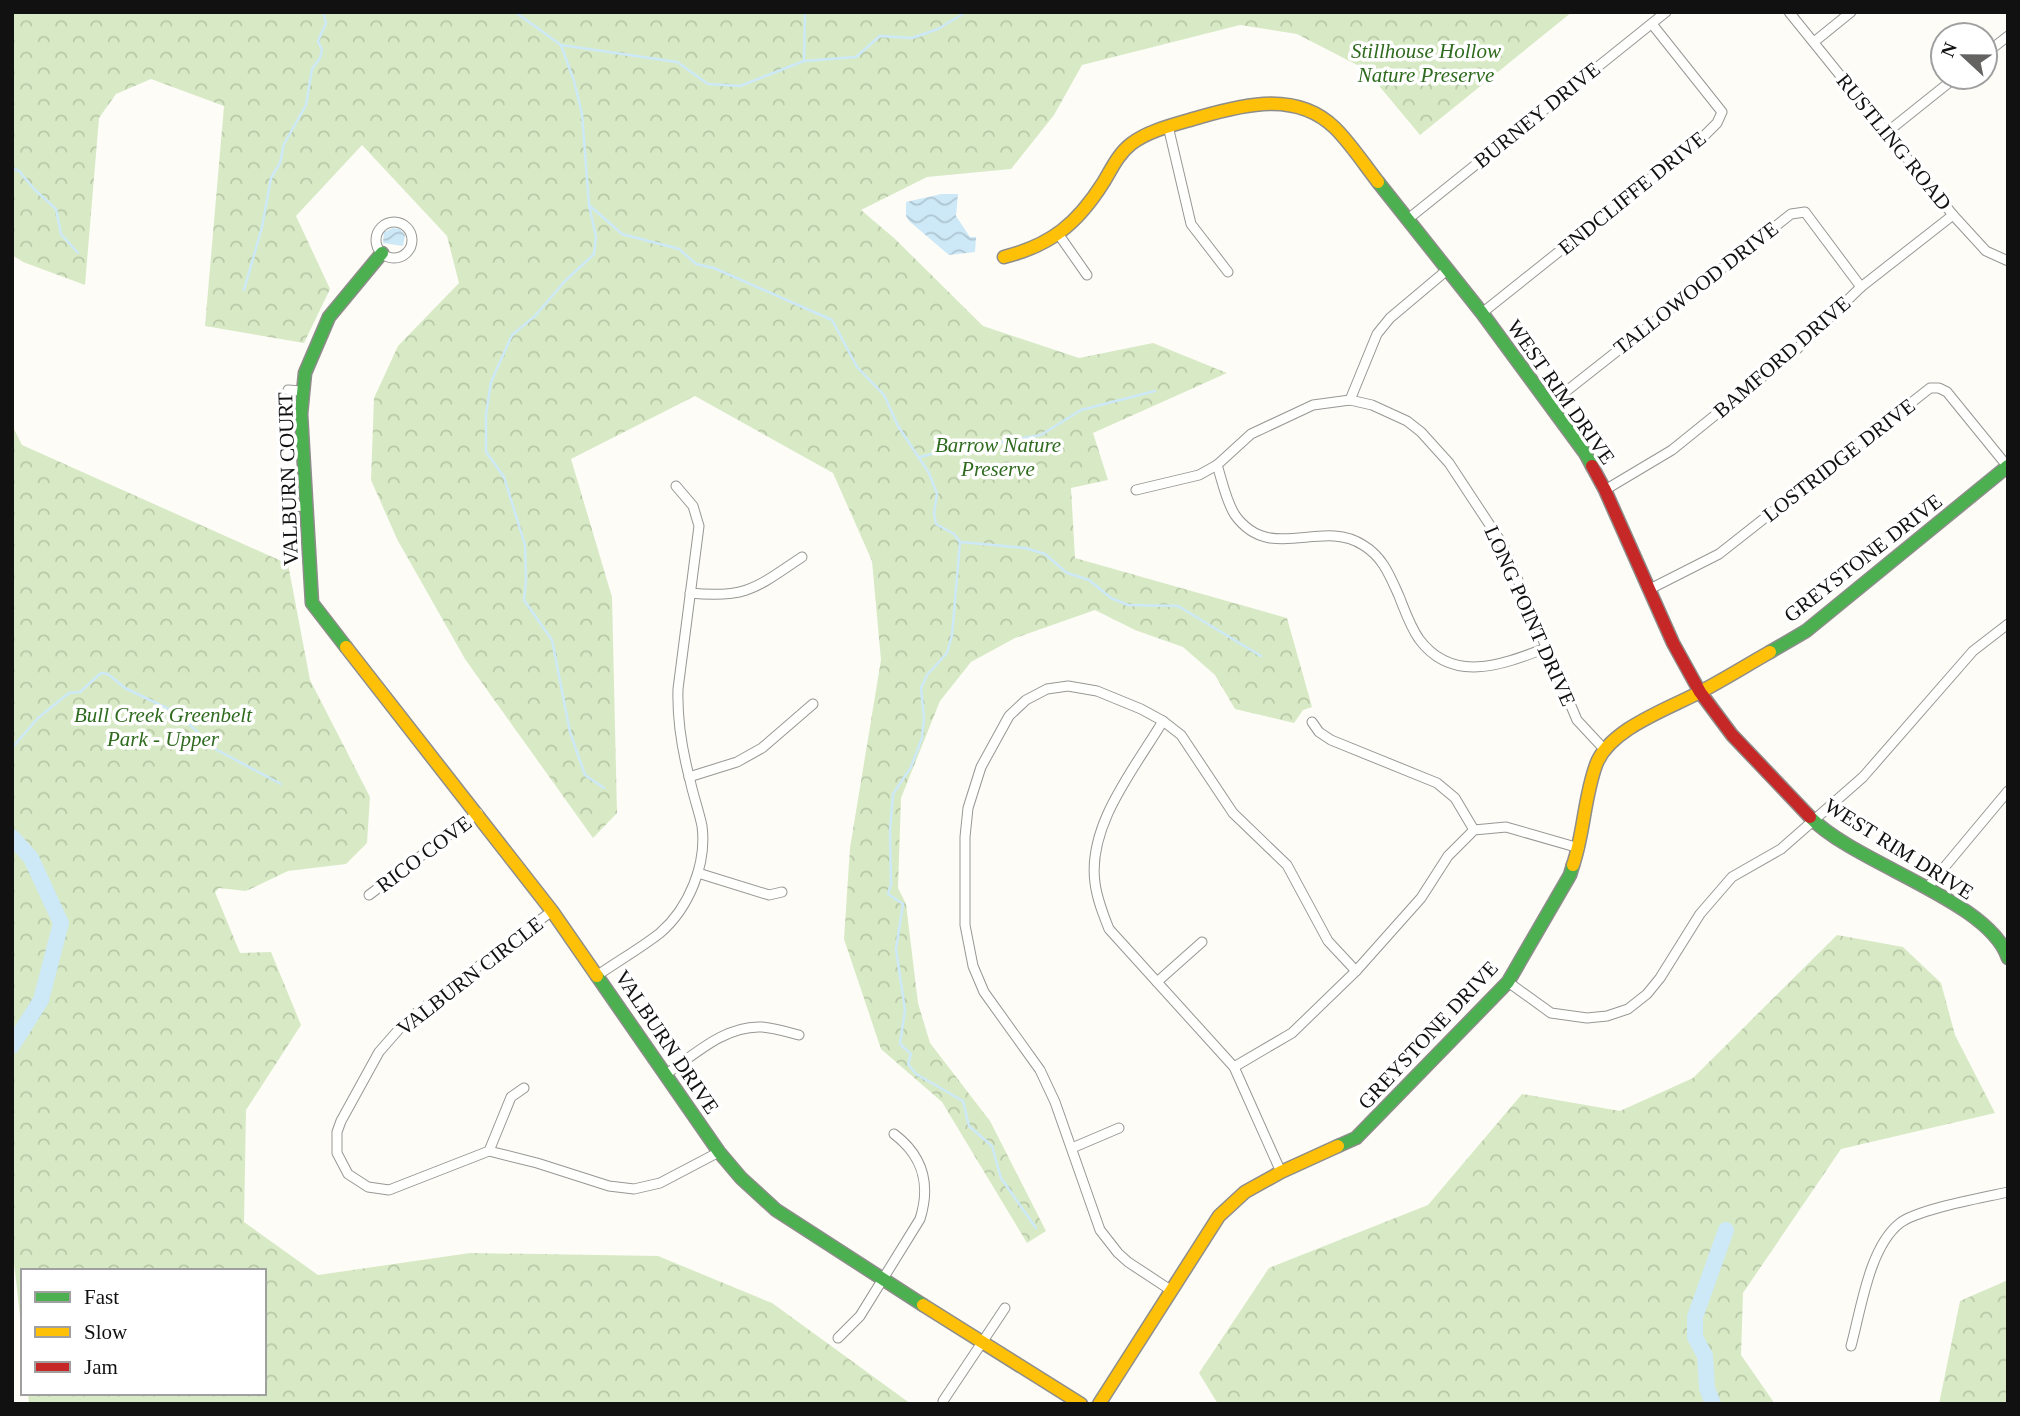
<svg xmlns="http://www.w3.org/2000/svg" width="2020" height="1416" font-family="'Times New Roman',serif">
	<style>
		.forest { fill: url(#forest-crowns) }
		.water { fill: url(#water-waves) }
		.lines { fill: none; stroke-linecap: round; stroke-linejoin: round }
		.stream { stroke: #cde8f7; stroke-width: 2.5 }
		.river { stroke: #cde8f7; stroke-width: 16 }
		.street-casing { stroke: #979795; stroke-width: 11 }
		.fast-casing { stroke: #8e8d8b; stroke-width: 15 }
		.slow-casing { stroke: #8e8d8b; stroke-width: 15 }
		.jam-casing { stroke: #8e8d8b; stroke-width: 15 }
		.street { stroke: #fffffe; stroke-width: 9 }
		.fast { stroke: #4caf50; stroke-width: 12 }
		.slow { stroke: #ffc107; stroke-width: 12 }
		.jam { stroke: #c62828; stroke-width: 12 }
		.labels { text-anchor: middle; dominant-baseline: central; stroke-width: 7; stroke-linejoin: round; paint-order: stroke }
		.park-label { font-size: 21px; font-style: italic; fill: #2f6b1f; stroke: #fff }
		.street-label { font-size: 21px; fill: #111; stroke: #fff }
	</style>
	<defs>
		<pattern id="forest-crowns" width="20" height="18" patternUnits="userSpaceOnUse" patternTransform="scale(1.75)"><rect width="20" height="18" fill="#d8eac5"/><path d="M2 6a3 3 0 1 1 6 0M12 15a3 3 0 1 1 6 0" fill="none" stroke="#b8c8a8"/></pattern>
		<pattern id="water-waves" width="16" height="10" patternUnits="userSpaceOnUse" patternTransform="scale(1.75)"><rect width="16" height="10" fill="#cde8f7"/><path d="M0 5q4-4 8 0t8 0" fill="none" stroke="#afc6d3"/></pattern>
	</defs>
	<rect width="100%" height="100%" fill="#fdfcf7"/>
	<g class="forest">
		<polygon points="12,12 1572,12 1420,135 1365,69 1297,34 1240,25 1082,65 1054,115 1011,169 927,177 861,210 894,238 983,326 1079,358 1153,343 1227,373 1093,433 1108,480 1071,488 1075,558 1287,618 1312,707 1303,710 1294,723 1235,709 1215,675 1183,647 1135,630 1095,610 1015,638 971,662 940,701 901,798 898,888 906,904 918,1003 930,1043 990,1121 1046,1231 1027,1243 942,1102 881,1049 844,939 850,848 881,660 872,561 833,473 695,396 571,459 612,597 617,813 593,838 465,659 397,539 371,480 374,398 398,346 459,283 447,236 362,145 296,216 330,289 304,343 205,326 224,106 151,79 116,94 99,118 85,285 23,262 12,255"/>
		<polygon points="12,425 22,445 288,564 310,680 370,797 367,843 346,864 288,871 246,891 219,888 215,892 240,953 271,952 301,1025 246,1110 244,1222 318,1275 470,1253 658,1256 772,1303 911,1404 29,1404 28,1393 264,1393 264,1271 23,1271 23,1342 12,1245"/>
		<polygon points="1837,935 1903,947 1941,983 1955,1035 1995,1113 1841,1149 1743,1293 1741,1355 1775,1404 1218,1404 1199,1373 1269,1268 1428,1205 1522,1094 1620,1111 1693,1078"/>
		<polygon points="2008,1280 2008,1404 1939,1404 1960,1301"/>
	</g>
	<g class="water">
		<polygon points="941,194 958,194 956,216 970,237 976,237 975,252 949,255 909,221 906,216 906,202"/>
		<polygon points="393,228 400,229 405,235 403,246 383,243 384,232"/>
	</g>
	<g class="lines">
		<g class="stream">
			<polyline points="515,12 561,45 677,62 708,84 740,86 804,61 856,57 880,36 912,38 938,29 966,12"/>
			<polyline points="561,45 574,81 582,114 589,205 596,237 594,254 565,281 535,316 512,335 491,382 486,414 486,452 504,477 525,545 526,580 524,600 552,640 570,732 585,775 604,788"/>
			<polyline points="804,61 805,12"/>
			<polyline points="12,168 19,171 35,190 56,209 61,234 78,253"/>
			<polyline points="589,205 622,234 679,249 696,264 714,268 832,320 857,367 884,395 898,426 929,473 937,494 934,513 936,524 954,534 960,542 952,635 947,653 927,675 921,688 924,718 922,738 911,767 893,794 890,830 891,884 888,894 903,904 896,949 905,1010 900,1044 911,1054 908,1064 916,1074 963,1101 969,1126 992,1146 1001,1178 1036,1228"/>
			<polyline points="244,290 262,227 271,178 280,163 284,144 306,105 312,69 320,58 322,50 318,41 326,23 323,12"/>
			<polyline points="920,457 944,451 975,452 1005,441 1041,435 1081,410 1155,391"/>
			<polyline points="960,542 1025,548 1045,554 1067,573 1089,580 1111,598 1128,605 1178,606 1261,656"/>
			<polyline points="12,748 38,718 69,693 80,692 101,673 108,674 125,688 177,713 217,750 281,784"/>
		</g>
		<g class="river">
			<polyline points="12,837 31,858 61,923 41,1000 12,1046"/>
			<polyline points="1713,1404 1707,1388 1705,1356 1695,1337 1695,1317 1726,1230"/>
		</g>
		<defs>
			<g id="street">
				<polyline points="1789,12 1953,215 1986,251 2008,261"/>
				<polyline points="1814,42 1851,12"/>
				<polyline points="1985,54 2008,36"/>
				<polyline points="1168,126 1191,224 1228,272"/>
				<polyline points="1886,133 1956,77"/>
				<polyline points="1408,219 1666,12"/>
				<circle cx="394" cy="240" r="18"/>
				<polyline points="1059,235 1087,275"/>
				<polyline points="1482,313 1705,135 1717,123 1722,112 1652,24"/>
				<polyline points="288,390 302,391"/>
				<polyline points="1350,400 1377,334 1390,318 1447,270"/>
				<polyline points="1550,404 1791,214 1805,212 1861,287"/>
				<path d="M 1217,465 C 1222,480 1226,501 1235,515 C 1270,564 1321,518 1363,545 C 1383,557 1390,576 1399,596 C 1405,611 1410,626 1419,639 C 1453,685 1504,664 1546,648"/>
				<polyline points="1136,490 1199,475 1217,465 1251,434 1313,405 1350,400 1372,405 1407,421 1421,432 1449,463 1503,545 1577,720 1604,749"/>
				<polyline points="1605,490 1672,450 1797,349 1861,287 1953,215"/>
				<polyline points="288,507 305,506"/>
				<polyline points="1650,589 1719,554 1930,388 1939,388 1947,392 2008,467"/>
				<path d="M 690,593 C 747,599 757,587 802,557"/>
				<path d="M 1163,721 C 1135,768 1087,825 1095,883 C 1097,899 1103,914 1109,929 L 1234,1067 L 1281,1172"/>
				<polyline points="1312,722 1319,732 1331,740 1437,783 1455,798 1474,830"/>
				<polyline points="689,777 737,762 762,748 813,704"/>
				<polyline points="698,873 769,895 782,892"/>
				<polyline points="1927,888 2008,791"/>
				<polyline points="369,895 478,813"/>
				<polyline points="552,911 407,1020 379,1052 341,1121 337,1132 337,1153 348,1174 368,1187 389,1190 489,1151 537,1163 609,1186 634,1189 660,1183 719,1152"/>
				<path d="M 598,975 C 618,961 641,948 660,933 C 689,908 707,864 702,826 C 699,811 693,795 690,780 C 682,750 677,720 678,689 L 699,526 L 693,506 L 676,486"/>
				<polyline points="1157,982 1202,942"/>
				<polyline points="1508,982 1551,1013 1587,1018 1607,1016 1628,1009 1647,994 1660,978 1700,914 1732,877 1781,849 1863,777 1973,651 2008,624"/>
				<polyline points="1234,1067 1292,1033 1356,971 1421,898 1448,856 1474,830 1506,827 1579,848"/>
				<path d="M 665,1075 C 694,1055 725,1025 762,1027 C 774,1028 787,1032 799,1035"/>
				<polyline points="1072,1148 1119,1128"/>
				<polyline points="489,1151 511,1097 524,1088"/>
				<polyline points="1172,1291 1128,1262 1118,1253 1100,1230 1055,1102 1040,1070 984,992 973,966 965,925 965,837 968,808 981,767 1009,716 1026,700 1047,689 1068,686 1097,691 1141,709 1163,721 1181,735 1233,813 1287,865 1328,941 1356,971"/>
				<path d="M 838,1338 L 860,1316 L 920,1219 C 931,1184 923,1156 894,1134"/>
				<path d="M 1851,1346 C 1861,1310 1869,1247 1900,1223 C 1918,1209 1982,1198 2008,1192"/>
				<polyline points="943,1401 1005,1308"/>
			</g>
			<g id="fast">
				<polyline points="1378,182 1482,313 1585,453 1592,466"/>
				<polyline points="346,647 312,603 301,414 305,373 329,317 382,253"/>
				<polyline points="1770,652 1806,631 2008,466"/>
				<path d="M 1810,817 C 1855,864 1989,900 2008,958"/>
				<polyline points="597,976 719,1152 741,1178 776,1210 923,1305"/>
				<polyline points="1338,1146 1356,1138 1508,982 1570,875 1573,865"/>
			</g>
			<g id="slow">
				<path d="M 1004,257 C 1051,245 1077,224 1103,183 C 1111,170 1118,154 1131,144 C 1149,130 1177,124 1200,117 C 1245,104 1297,91 1335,128 C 1351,144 1364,164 1378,182"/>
				<polyline points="346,647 552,911 597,976"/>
				<path d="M 1573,865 C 1584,833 1584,798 1596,765 C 1609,729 1668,709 1700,692 C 1723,680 1747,665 1770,652"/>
				<polyline points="923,1305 1081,1404"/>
				<polyline points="1099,1404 1219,1216 1245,1192 1281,1172 1338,1146"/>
			</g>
			<polyline id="jam" points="1592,466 1605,490 1673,643 1700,692 1732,735 1810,817"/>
		</defs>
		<use href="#street" class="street-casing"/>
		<use href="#fast" class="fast-casing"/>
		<use href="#slow" class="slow-casing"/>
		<use href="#jam" class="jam-casing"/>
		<use href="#street" class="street"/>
		<use href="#fast" class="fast"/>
		<use href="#slow" class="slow"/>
		<use href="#jam" class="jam"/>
	</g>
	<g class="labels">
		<g class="park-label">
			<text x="1426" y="51">Stillhouse Hollow<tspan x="1426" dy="24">Nature Preserve</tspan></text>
			<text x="998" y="445">Barrow Nature<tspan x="998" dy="24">Preserve</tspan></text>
			<text x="163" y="715">Bull Creek Greenbelt<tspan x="163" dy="24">Park - Upper</tspan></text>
		</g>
		<g class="street-label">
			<text transform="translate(1537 115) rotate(-39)">BURNEY DRIVE</text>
			<text transform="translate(1894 142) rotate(51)">RUSTLING ROAD</text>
			<text transform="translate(1632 193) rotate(-39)">ENDCLIFFE DRIVE</text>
			<text transform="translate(1696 288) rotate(-38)">TALLOWOOD DRIVE</text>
			<text transform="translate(1782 357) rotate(-41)">BAMFORD DRIVE</text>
			<text transform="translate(1561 392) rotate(55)">WEST RIM DRIVE</text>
			<text transform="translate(1839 460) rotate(-38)">LOSTRIDGE DRIVE</text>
			<text transform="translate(288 479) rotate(-92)">VALBURN COURT</text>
			<text transform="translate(1863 558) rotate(-38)">GREYSTONE DRIVE</text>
			<text transform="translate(1530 616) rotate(66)">LONG POINT DRIVE</text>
			<text transform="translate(1899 849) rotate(32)">WEST RIM DRIVE</text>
			<text transform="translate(424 854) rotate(-37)">RICO COVE</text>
			<text transform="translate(470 976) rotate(-38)">VALBURN CIRCLE</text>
			<text transform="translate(1428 1035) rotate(-47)">GREYSTONE DRIVE</text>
			<text transform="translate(667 1042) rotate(56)">VALBURN DRIVE</text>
		</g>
	</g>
	<rect width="2020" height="1416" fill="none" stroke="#111111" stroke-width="28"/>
	<rect x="21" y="1269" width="245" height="126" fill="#ffffff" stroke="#a0a0a0" stroke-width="2"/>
	<rect x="35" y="1292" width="35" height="10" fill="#4caf50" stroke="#a0a0a0" stroke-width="2"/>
	<text x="84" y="1304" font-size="21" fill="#111111">Fast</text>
	<rect x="35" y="1327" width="35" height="10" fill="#ffc107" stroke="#a0a0a0" stroke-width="2"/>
	<text x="84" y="1339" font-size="21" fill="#111111">Slow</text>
	<rect x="35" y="1362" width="35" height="10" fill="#c62828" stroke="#a0a0a0" stroke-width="2"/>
	<text x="84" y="1374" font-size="21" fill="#111111">Jam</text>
	<g transform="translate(1964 56) rotate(292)"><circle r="33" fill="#ffffff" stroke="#a0a0a0" stroke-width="2"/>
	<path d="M0-5L12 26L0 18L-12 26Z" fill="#646362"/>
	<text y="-10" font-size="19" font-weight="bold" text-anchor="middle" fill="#111111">N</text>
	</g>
</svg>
